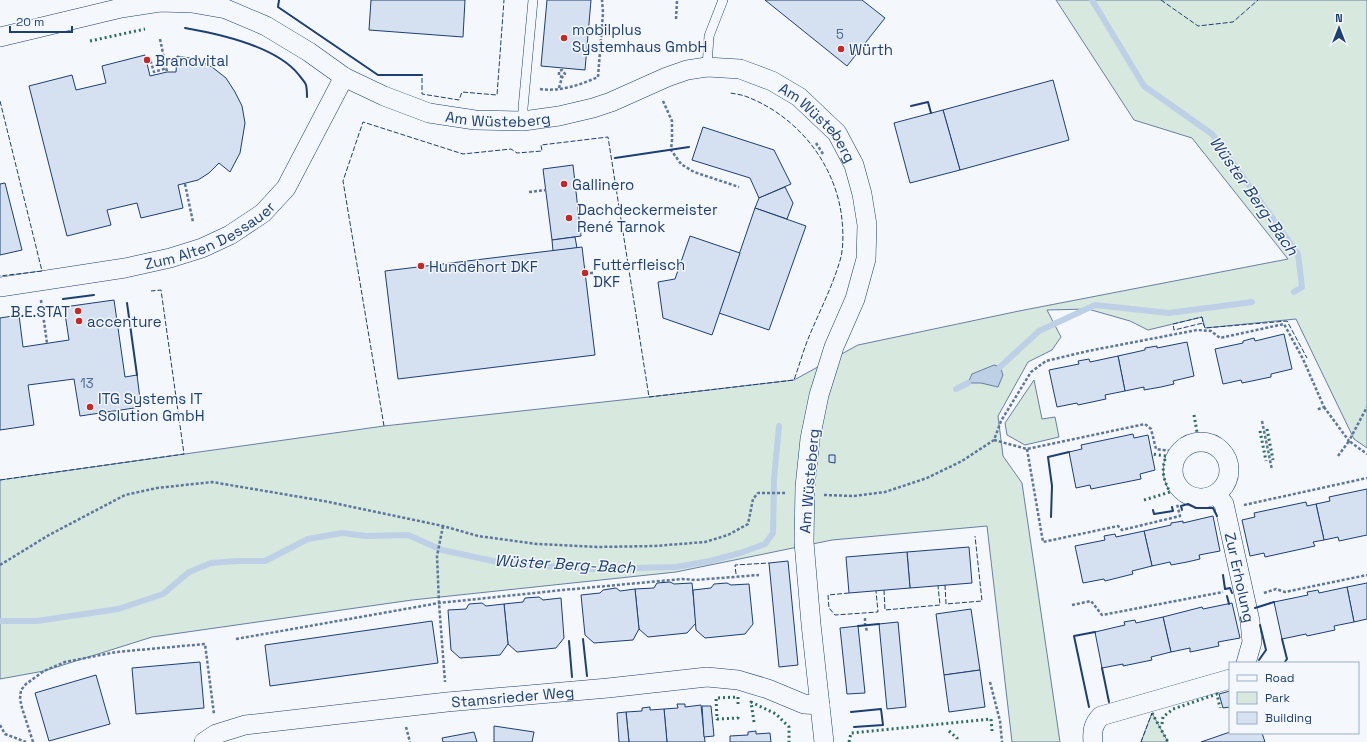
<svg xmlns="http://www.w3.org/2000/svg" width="1367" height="742" font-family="'Space Grotesk',sans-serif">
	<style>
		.green { fill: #d7e8df; stroke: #687fa3 }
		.water { fill: #bed0e5; stroke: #687fa3 }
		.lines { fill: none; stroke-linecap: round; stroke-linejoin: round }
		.stream { stroke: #bed0e5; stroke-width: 6 }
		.building { fill: #d5e0f0; stroke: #1d3f73 }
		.service-casing { stroke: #1d3f73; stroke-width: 10 }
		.minor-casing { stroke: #1d3f73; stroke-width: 20 }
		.path { stroke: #5e769c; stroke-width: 2.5; stroke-dasharray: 3 2; stroke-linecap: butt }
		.service { stroke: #f4f7fb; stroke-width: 9 }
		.minor { stroke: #f4f7fb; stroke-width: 19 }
		.hedge { stroke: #2c6c60; stroke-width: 3; stroke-dasharray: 2 3; stroke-linecap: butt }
		.fence { stroke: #1d3f73; stroke-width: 1; stroke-dasharray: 5 2; stroke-linecap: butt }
		.wall { stroke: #1d3f73; stroke-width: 2 }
		.poi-dot { fill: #c62828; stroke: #f4f7fb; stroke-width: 1.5 }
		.labels { text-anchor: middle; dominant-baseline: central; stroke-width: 3; stroke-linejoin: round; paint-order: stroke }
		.number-label { font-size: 13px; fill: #4b6792 }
		.poi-label { font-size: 15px; fill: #1d3f73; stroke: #f4f7fb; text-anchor: start }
		.street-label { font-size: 15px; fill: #1d3f73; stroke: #f4f7fb }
		.water-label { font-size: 16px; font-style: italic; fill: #1d3f73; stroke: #f4f7fb }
	</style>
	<rect width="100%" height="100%" fill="#f4f7fb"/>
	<g class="green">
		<polygon points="1056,0 1367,0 1367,448 1354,439 1296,319 1205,328 1202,317 1148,330 1130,321 1088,309 1047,310 1061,337 1052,350 1028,362 998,416 1003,456 1022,483 1060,742 1012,742 987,526 832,540 676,572 412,600 152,637 44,671 0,679 0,480 384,426 649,397 794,380 858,345 1019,311 1288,259 1192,138 1134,120"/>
		<polygon points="1034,380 1042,419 1055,417 1059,437 1025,445 1007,435 1005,423"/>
		<polygon points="1152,713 1168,742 1141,742"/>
	</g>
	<polygon class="water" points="994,365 1000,367 1003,375 998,387 981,383 968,383 972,374"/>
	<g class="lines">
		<g class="stream">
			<polyline points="1092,0 1144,86 1212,134 1298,254 1302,287 1294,292"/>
			<polyline points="1000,367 1039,331 1095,305 1169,313 1252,302"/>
			<polyline points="956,389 968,383"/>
			<polyline points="0,621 37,621 118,609 163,594 189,572 211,563 238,561 265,561 308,539 342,533 366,536 408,535 442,550 507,564 593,569 676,567 710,561 740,553 765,544 773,533 774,479 779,426"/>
		</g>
	</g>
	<g class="building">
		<polygon points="371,0 465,0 463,37 369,30"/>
		<polygon points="547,0 591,0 585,70 541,66"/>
		<polygon points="765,0 862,0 885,18 847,66"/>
		<polygon points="145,55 150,76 167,72 176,72 177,56 196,59 212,67 226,78 235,92 242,106 245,123 240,153 230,172 219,163 209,173 198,180 178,185 183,208 141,218 137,203 107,210 111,225 67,236 29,86 72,75 76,90 106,83 102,66"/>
		<polygon points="1053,80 1069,140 960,170 943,110"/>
		<polygon points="943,110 960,170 910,183 894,123"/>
		<polygon points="703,127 774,150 791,184 759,198 750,178 692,160"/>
		<polygon points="573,165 581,236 552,240 543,169"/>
		<polygon points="5,183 22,250 0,255 0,184"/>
		<polygon points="785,187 793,203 787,219 755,208 759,198"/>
		<polygon points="755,208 806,226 769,330 719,313"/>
		<polygon points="690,236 740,253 712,335 663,318 658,282 675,279"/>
		<polygon points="575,237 577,248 553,251 552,240"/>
		<polygon points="582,247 595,355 398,379 385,271"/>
		<polygon points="114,300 125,377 137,375 141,407 80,416 74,379 28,385 34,425 0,430 0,318 19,315 23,347 69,340 64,307"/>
		<polygon points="1284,334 1292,369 1271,374 1271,377 1242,383 1241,380 1223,384 1215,349 1243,343 1243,341 1254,338 1255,341"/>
		<polygon points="1187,342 1194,376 1173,381 1174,384 1161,387 1144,390 1144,387 1125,391 1118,356 1145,350 1145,348 1157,346 1157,348"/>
		<polygon points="1118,356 1125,391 1105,395 1106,399 1078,405 1077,403 1057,407 1049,370 1079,364 1078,361 1089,359 1090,362"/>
		<polygon points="1133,434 1134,438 1148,435 1155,470 1140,474 1141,479 1091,489 1090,485 1076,488 1069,452 1082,449 1081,445"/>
		<polygon points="829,455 835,455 835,463 829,462"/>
		<polygon points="1367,489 1367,535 1339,541 1338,537 1324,540 1316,504 1330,501 1329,497"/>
		<polygon points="1306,502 1307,506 1316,504 1324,540 1313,542 1315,546 1265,557 1264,553 1250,556 1242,520 1255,517 1254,513"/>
		<polygon points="1213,516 1220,551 1199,555 1200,559 1187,562 1171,565 1170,562 1152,566 1144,531 1171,525 1171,523 1183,521 1183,523"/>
		<polygon points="1144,531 1152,566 1132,571 1133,574 1105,581 1104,579 1083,583 1075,546 1105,540 1104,536 1115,534 1116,537"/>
		<polygon points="969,547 972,583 910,588 907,552"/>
		<polygon points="907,552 910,588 849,593 846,557"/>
		<polygon points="788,561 798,665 779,667 769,563"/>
		<polygon points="670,582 674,584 692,583 696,623 687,633 648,637 639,629 635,589 654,588 657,583"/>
		<polygon points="727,583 731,585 749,584 753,624 745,634 705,638 696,630 693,590 711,588 714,584"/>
		<polygon points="1367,583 1367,619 1354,622 1347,587"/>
		<polygon points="1347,587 1354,622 1334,626 1335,630 1307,636 1306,634 1282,639 1274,602 1308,595 1307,592 1313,591 1318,590 1319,593"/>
		<polygon points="616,588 620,591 635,589 639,629 633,640 594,643 585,635 581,595 600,593 603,590"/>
		<polygon points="539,597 543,600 561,598 564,638 556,648 517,652 508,644 504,604 523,602 525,598"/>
		<polygon points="482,603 486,606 504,604 508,644 500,655 460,658 451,650 448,610 466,609 469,604"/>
		<polygon points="1232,603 1240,638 1218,642 1219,646 1190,652 1190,648 1171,652 1163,617 1202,607 1203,609"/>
		<polygon points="971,609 980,670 944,675 936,614"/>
		<polygon points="1163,617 1171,652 1151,657 1152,660 1123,666 1123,664 1102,668 1095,632 1125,625 1124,622 1135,620 1136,623"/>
		<polygon points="432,621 438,663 270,686 265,645"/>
		<polygon points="898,622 906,707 887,709 879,624"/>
		<polygon points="858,626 865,693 847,694 840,628"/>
		<polygon points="200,662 204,708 136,714 132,668"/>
		<polygon points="980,670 985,707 949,712 944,675"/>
		<polygon points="96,675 110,724 49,741 35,693"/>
		<polygon points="1230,691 1230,707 1223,708 1219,694"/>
		<polygon points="677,704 685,704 685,707 701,705 705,742 667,742 664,709 678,708"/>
		<polygon points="702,706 711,706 714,736 704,737"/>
		<polygon points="650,707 650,710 664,709 667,742 629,742 626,712 642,711 642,708"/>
		<polygon points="626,712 629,742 619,742 617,713"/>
		<polygon points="494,726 534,732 532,742 494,742"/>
		<polygon points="756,731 756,734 770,733 771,742 730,742 730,736 748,735 748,732"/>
		<polygon points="474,732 477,742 443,742 442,738"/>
		<polygon points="1230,732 1262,733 1265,742 1201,742"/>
	</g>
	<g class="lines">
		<defs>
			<g id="service">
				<polyline points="707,67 709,36 723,0"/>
				<polyline points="523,121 523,108 533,0"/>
			</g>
			<g id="minor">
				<path id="s1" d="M 0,37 L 121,8 L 160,2 L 192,3 L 226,9 L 266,26 L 309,52 L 344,77 L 384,96 L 429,113 L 475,120 L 523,121 L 559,116 L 593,108 L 611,102 L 667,77 L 687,70 L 707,67 L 740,69 L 772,81 L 799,97 L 837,133 L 854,165 L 862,194 L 867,225 L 866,259 L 855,299 L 834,347 L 819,395 L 810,439 L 805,487 L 804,542 L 811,624 L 824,742"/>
				<path id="s2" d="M 0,287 L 125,268 L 170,258 L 202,248 L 230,235 L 263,213 L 286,188 L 344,77"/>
				<circle cx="1201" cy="470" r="28"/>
				<path id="s3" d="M 1216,494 L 1224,504 L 1250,621 L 1252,642 L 1246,663"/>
				<path id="s4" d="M 204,742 L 216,734 L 245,725 L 447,702 L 608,688 L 707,677 L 738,680 L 768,689 L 804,704 L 820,705"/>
				<path d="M 1093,742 C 1092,731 1093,724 1101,716 L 1230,679"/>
			</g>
		</defs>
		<use href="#service" class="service-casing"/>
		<use href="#minor" class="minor-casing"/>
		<g class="path">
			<polyline points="676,19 677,0"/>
			<polyline points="160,39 167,72"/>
			<polyline points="147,60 150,59 154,72 167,68"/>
			<polyline points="559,88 562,77 564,76 565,74 562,70 559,71 559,76 562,77"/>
			<path d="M 540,89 C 559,92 580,85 598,77 L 603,13 L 602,0"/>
			<polyline points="663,101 672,121 672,140 671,150 681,164 694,172 739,187"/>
			<polyline points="816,143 823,154"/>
			<polyline points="185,184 193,222"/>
			<polyline points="529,192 546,190"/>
			<polyline points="585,273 593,273"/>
			<polyline points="41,300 47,343"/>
			<polyline points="1324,407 1349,441 1367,407"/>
			<polyline points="1262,421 1272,470"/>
			<polyline points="994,440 1027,449 1145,424 1151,429 1156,449 1178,452"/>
			<polyline points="1027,449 1043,542 1118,526 1122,530 1180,516 1177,504"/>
			<polyline points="1338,456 1349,441 1367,454"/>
			<polyline points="824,495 854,496 885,492 927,478 962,461 994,440 1001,421 1031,372 1046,361 1088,351 1197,330 1211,331 1220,338 1284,324 1303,359 1324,407 1316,410"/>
			<polyline points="1244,505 1367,478"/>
			<polyline points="443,526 437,556 439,603 445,682"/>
			<polyline points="0,565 49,535 125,495 157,488 212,482 324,501 443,526 478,536 537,544 597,547 655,546 705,542 728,535 748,524 753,499 758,493 785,493"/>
			<polyline points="1264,593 1276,589 1285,592 1367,575"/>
			<polyline points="1072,605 1091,601 1102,615 1223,592"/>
			<polyline points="865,618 865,625 867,631"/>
			<polyline points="236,639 439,603 563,590 682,579 695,580 759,575"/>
			<polyline points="990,682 1000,721 1002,742"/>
			<polyline points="0,725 5,734 26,742"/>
			<polyline points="406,727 410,742"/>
			<polyline points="33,742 22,708 20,699 21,690 26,684 44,671 65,662 116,652 205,644 214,714"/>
		</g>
		<use href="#service" class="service"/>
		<use href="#minor" class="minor"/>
		<g class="hedge">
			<polyline points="90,41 145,29"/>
			<polyline points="1194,415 1197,432"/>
			<polyline points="1267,429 1273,460"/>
			<polyline points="1260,431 1266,461"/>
			<path d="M 1144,500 L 1170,492 C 1163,479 1161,470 1166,456 L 1152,454"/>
			<polyline points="738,704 738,697 716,698 717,719 738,718 738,714"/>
			<polyline points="1152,713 1168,742"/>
			<polyline points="754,722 751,702 776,714 789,727 789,742"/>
			<polyline points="1162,724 1163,717 1173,709 1217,694 1220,708"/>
			<polyline points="949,731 957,738 957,742"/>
			<polyline points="849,742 851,733 991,719 992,731"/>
		</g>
		<g class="fence">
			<polyline points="279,0 278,7 378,75 422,75 422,94 459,100 462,92 497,95 504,0"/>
			<polyline points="1161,0 1198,26 1233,22 1258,0"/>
			<polyline points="0,101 42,271 0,276"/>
			<polygon points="1202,317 1203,323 1174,330 1173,324"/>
			<polyline points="1203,323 1205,328 1287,321 1307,358"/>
			<path d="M 384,426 L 343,181 L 363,122 L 463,154 L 511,149 L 517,153 L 542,151 L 541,145 L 608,137 L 649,397 L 794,380 C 799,366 803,352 808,339 C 819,312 833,286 841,257 C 844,243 843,226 841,212 C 833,162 798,118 750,98 C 744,95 736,94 730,93"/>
			<polyline points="0,480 184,454 161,290 151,291"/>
			<polyline points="736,574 735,565 769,563"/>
			<polyline points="945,585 946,604 982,601 975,536"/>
			<polyline points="884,590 885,610 940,605 938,586"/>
			<polyline points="849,593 828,595 829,608 835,615 878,612 876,591"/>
			<polyline points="1141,742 1152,713"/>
		</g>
		<g class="wall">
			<polyline points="279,0 278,7 378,75 422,75"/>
			<path d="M 185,28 C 220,34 276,46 299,75 C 301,78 305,82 306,85 C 307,89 307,94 307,97"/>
			<polyline points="911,106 928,102 931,113"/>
			<polyline points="615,158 689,147"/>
			<polyline points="63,299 94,295"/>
			<polyline points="127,303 137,375"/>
			<polyline points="1153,510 1154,514 1173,511 1172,507"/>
			<polyline points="1182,510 1181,506 1188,504 1196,508 1213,508 1217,516"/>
			<polyline points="1051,517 1052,486 1048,457 1069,452"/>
			<polyline points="1223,575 1225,589 1230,588 1232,593"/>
			<polyline points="1227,596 1229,604"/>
			<polyline points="1255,608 1274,602"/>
			<polyline points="858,626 879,624"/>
			<polyline points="583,639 587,676"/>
			<polyline points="1282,639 1287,659 1284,663"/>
			<polyline points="569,641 572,677"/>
			<polyline points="1259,660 1266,650 1260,625"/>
			<polyline points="1102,668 1109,702"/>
			<polyline points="1089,707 1074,636 1095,632"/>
			<polyline points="851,712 881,709 883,725 854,727"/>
		</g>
	</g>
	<g class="poi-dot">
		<circle cx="564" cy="38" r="4"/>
		<circle cx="841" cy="49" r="4"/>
		<circle cx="147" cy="60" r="4"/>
		<circle cx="564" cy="184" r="4"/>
		<circle cx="569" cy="218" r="4"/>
		<circle cx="421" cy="266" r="4"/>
		<circle cx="585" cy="273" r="4"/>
		<circle cx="78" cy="311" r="4"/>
		<circle cx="79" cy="321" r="4"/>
		<circle cx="90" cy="407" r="4"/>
	</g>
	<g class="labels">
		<g class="number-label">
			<text x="840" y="34">5</text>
			<text x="87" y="383">13</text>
		</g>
		<g class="poi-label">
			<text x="572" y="29">mobilplus<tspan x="572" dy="17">Systemhaus GmbH</tspan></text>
			<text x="849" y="49">Würth</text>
			<text x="155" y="60">Brandvital</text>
			<text x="572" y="184">Gallinero</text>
			<text x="577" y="209">Dachdeckermeister<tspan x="577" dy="17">René Tarnok</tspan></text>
			<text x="593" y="264">Futterfleisch<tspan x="593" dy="17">DKF</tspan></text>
			<text x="429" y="266">Hundehort DKF</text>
			<text x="70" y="311" text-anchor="end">B.E.STAT</text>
			<text x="87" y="321">accenture</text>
			<text x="98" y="398">ITG Systems IT<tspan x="98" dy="17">Solution GmbH</tspan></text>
		</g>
		<g class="street-label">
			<text stroke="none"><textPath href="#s1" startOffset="529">Am Wüsteberg</textPath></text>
			<text stroke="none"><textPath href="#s1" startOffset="877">Am Wüsteberg</textPath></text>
			<text stroke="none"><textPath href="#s2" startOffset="218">Zum Alten Dessauer</textPath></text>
			<text transform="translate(809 481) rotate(-85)">Am Wüsteberg</text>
			<text stroke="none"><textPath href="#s3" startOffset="88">Zur Erholung</textPath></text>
			<text stroke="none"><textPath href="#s4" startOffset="314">Stamsrieder Weg</textPath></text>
		</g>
		<g class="water-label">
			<text transform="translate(1254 196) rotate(55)">Wüster Berg-Bach</text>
			<text transform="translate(565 564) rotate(3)">Wüster Berg-Bach</text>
		</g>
	</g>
	<rect x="1229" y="662" width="130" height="72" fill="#f4f7fb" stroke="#9eadc5"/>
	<rect x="1237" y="675" width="20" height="6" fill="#f4f7fb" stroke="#9eadc5"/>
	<text x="1265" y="682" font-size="12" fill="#1d3f73">Road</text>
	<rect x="1237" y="692" width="20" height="12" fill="#d7e8df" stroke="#9eadc5"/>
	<text x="1265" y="702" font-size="12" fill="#1d3f73">Park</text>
	<rect x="1237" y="712" width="20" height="12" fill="#d5e0f0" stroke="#9eadc5"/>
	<text x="1265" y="722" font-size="12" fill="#1d3f73">Building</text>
	<g transform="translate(1339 28)" stroke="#f4f7fb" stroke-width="3" paint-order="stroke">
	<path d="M0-3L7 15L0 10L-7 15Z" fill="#1d3f73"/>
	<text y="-6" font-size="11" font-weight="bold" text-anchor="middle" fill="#1d3f73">N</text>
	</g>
	<path d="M10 26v6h62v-6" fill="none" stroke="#1d3f73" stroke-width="2"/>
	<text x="16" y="26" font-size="12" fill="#1d3f73" stroke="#f4f7fb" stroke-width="3" paint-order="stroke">20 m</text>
</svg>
